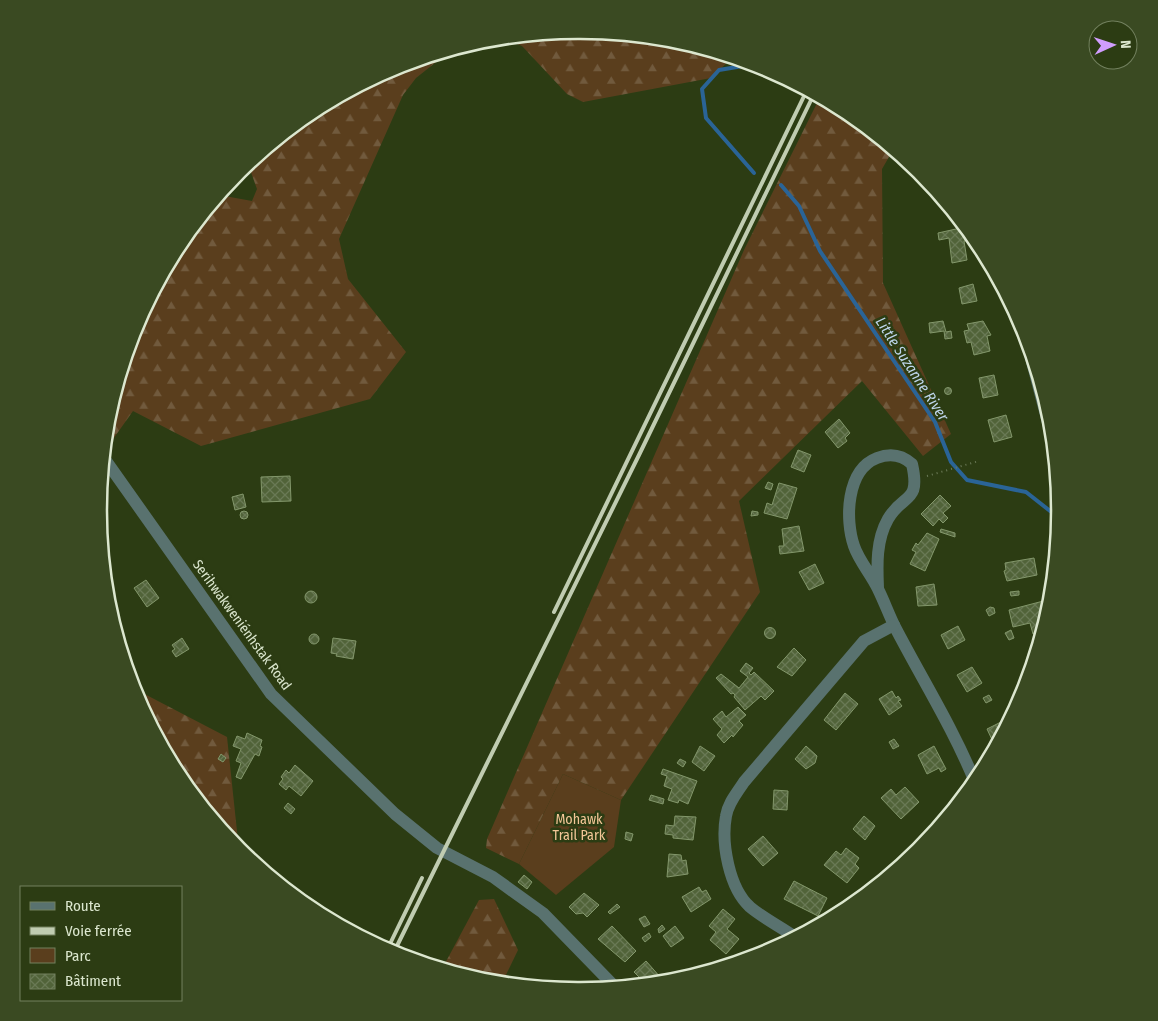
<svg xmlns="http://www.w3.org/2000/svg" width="1158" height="1021" font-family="'Fira Sans Condensed',sans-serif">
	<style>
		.green { fill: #5a3e1d }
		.forest { fill: url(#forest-firs) }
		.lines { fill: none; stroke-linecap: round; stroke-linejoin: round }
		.stream { stroke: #2a6497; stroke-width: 4 }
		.building { fill: url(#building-cross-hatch); stroke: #83976b }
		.path { stroke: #6c7b58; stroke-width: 2; stroke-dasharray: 1 4; stroke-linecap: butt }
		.street { stroke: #59726f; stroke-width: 12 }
		.rail { stroke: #c0ccb1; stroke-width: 4 }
		.labels { text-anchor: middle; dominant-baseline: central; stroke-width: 5; stroke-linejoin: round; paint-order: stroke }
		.street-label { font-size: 14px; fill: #dce7cf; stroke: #2c3c13 }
		.park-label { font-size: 14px; fill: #f3c697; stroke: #2c3c13 }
		.water-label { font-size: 15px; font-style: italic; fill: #bfd6ec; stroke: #2c3c13 }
		.rim { fill: none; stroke: #dce7cf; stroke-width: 2.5 }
	</style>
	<defs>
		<pattern id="forest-firs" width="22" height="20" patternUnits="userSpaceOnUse" patternTransform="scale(1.25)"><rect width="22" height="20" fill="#5a3e1d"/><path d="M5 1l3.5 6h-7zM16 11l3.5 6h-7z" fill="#715a3d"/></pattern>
		<pattern id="building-cross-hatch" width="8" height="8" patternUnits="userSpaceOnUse" patternTransform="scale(1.25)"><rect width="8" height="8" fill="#516339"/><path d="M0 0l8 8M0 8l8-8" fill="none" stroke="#697955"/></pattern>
	</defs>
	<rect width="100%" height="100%" fill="#2c3c13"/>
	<polygon class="green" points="563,774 621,800 614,847 556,895 519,864"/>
	<g class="forest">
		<polygon points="579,30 673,39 733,57 711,78 583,102 567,94 522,46 503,38 445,55 416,78 403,95 339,239 348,279 406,352 370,399 201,446 133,411 111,442 102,479 108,416 135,326 180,243 219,195 252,201 257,189 248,164 312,111 395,66 486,39"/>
		<polygon points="820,97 846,111 893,150 882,169 883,283 951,434 923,456 862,381 739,501 760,592 621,800 563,774 519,864 486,848 487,839 744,250"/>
		<polygon points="133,688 227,737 239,850 179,777"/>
		<polygon points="494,899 518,950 502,983 485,982 442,969 479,900"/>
	</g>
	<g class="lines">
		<g class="stream">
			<polyline points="754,173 706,118 702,89 719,70 755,64"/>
			<polyline points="781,185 799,206 820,251 935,422 951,462 967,480 1026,492 1059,518"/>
		</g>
	</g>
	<g class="building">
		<polygon points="965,227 971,240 964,241 967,260 952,263 949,238 939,240 938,233"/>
		<polygon points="973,284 977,301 962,304 959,288"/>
		<polygon points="943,321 946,332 951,331 952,338 945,339 944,331 930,333 929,323"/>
		<polygon points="983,321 991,335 987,336 990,351 974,355 971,342 967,343 964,331 969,330 967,324"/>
		<polygon points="994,375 998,395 983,398 979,378"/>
		<circle cx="948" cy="391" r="3.5"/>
		<polygon points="1006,415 1012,437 994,442 988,420"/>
		<polygon points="839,419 850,433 845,438 847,441 838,448 825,432"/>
		<polygon points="798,450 811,455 804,472 791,467"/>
		<polygon points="290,476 291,501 262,502 261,477"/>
		<polygon points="768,482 773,484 771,490 765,488"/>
		<polygon points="779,483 797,488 787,519 764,513 767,503 772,505"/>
		<polygon points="243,494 246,507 235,510 232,497"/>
		<polygon points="940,495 951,506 943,513 948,518 943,523 939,519 933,526 921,514"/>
		<polygon points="752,511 758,512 758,515 751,516"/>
		<circle cx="244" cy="515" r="4"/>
		<polygon points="799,526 804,551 780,554 779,546 784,546 782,529"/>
		<polygon points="941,529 955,533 955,537 940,532"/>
		<polygon points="927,533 939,539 925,571 910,564 916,552 912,550 916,543 918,545"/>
		<polygon points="1034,558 1037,575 1007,581 1004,571 1006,570 1005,563"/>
		<polygon points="815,564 824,583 809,590 799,572"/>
		<polygon points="146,580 159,598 147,607 134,588"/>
		<polygon points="934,584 937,605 918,606 916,587"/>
		<polygon points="1019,591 1019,595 1011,596 1010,592"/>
		<circle cx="311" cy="597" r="6"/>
		<polygon points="1051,599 1042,631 1033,634 1030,623 1013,627 1009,610"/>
		<polygon points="990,607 994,608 995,613 989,616 986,610"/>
		<polygon points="958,626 965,640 948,649 941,635"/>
		<circle cx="770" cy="633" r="5.5"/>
		<polygon points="1011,630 1014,638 1009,640 1005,633"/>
		<circle cx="314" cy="639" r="5"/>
		<polygon points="182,638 189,649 176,657 172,651 175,649 172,645"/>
		<polygon points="333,638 356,641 353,659 336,656 337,654 331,653"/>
		<polygon points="794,648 806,660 792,676 777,667"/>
		<polygon points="746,663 753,668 749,673 751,675 754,672 774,691 765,700 761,696 745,710 734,697 735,695 733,693 731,694 716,678 721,674 739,688 748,677 740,671"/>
		<polygon points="972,667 982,683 967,692 957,675"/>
		<polygon points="892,691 896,698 898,696 901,700 898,701 902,706 889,715 879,699"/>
		<polygon points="845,693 858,704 836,730 824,720"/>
		<polygon points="989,695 992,700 986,703 983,698"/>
		<polygon points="738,707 746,715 739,721 743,725 733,737 732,735 724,743 717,735 722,729 713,719 722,711 726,717"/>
		<polygon points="1003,721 1006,727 995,746 987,729"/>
		<polygon points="247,733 262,740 260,746 262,747 259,756 255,754 241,779 236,777 241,763 236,761 241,749 233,746 237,736 245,739"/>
		<polygon points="894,739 899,746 893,749 889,742"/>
		<polygon points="700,746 715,756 704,771 692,762"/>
		<polygon points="806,746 817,756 815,763 806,769 795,759"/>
		<polygon points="934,746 946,769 941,772 939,768 927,774 918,755"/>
		<polygon points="221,754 226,758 223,762 218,759"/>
		<polygon points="680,759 686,762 683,767 677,763"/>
		<polygon points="295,765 313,781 301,796 289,786 286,790 279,784 283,779 281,777 286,770 289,773"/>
		<polygon points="663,769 697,781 688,804 679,800 678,803 668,800 672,789 664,786 667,776 661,774"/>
		<polygon points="905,787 919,802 901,819 881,798 891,789 896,795"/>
		<polygon points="774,790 788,791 787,810 773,809"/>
		<polygon points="651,795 664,799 663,804 649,800"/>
		<polygon points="288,803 295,809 291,814 284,808"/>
		<polygon points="675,816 696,817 693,840 673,838 673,835 665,834 666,825 674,826"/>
		<polygon points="864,816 875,826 865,840 853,829"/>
		<polygon points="626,832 633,834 631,841 625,839"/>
		<polygon points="763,836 778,853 763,866 748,849"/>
		<polygon points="846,848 859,858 855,864 859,868 847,883 824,865 836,851 841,855"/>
		<polygon points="669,854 681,855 682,861 686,860 688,874 667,877"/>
		<polygon points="524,875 532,882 527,889 518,882"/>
		<polygon points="794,881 827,898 818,916 784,899"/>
		<polygon points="699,887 702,892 706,890 711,899 691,912 682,897"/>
		<polygon points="584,893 599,905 587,917 583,913 576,914 569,907"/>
		<polygon points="617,904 620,907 610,914 608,912"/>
		<polygon points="723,909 735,919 727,929 739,939 726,954 710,940 716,932 709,926"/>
		<polygon points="645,916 650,924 644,927 639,919"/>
		<polygon points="662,925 665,929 659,933 658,929"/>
		<polygon points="612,926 636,951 625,962 598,939"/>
		<polygon points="675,926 684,938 671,947 663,936"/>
		<polygon points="649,933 651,937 645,942 642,938"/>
		<polygon points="646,961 661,978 655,984 646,984 634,972"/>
	</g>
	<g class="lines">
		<polyline class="path" points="927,476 979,461"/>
		<g class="street">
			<polyline points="1024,331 1052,438"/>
			<polyline points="104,458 271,694 395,814 437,848 493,877 543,913 615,987"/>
			<path d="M 878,588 C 877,565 876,540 888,519 C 903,493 921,504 912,464 C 902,455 890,453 877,458 C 846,470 845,520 854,546 C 859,561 871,574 878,589 C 884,601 889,615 895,627 C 922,679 953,728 975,782"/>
			<polyline points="892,872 938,827"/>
			<path d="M 795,937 C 781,927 763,918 750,907 C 729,888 721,843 726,816 C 728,803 737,793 744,782 L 864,641 L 894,625"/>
		</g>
		<g class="rail">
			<polyline points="554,612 807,90"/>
			<polyline points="387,950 422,878"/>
			<polyline points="393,954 639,455 814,94"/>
		</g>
	</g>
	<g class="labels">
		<g class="street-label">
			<text transform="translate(242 625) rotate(54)">Serihwakweniénhstak Road</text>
		</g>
		<g class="park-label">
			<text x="579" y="819">Mohawk<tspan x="579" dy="16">Trail Park</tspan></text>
		</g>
		<g class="water-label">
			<text transform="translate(912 369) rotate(57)">Little Suzanne River</text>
		</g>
	</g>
	<path d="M0 0H1158V1021H0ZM578 39H580A471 471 0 0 1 1051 510V511A471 471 0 0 1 580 982H578A471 471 0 0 1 107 511V510A471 471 0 0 1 578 39Z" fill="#3a4a22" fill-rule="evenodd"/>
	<path class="rim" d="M578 39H580A471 471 0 0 1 1051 510V511A471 471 0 0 1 580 982H578A471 471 0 0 1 107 511V510A471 471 0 0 1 578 39Z"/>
	<rect x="20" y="886" width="162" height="115" fill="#2c3c13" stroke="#72805e"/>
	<rect x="30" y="902" width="25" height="8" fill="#59726f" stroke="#72805e"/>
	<text x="65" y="911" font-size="15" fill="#dce7cf">Route</text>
	<rect x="30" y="927" width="25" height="8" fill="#c0ccb1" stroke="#72805e"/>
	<text x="65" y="936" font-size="15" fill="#dce7cf">Voie ferrée</text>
	<rect x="30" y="948" width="25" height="15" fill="#5a3e1d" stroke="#72805e"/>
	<text x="65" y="961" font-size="15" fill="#dce7cf">Parc</text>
	<rect x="30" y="974" width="25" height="15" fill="url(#building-cross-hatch)" stroke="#72805e"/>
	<text x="65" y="986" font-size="15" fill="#dce7cf">Bâtiment</text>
	<g transform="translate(1113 45) rotate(87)"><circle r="24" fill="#2c3c13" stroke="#72805e"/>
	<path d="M0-4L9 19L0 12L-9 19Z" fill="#d19dfe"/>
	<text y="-8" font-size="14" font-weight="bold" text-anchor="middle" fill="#dce7cf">N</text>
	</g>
</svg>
